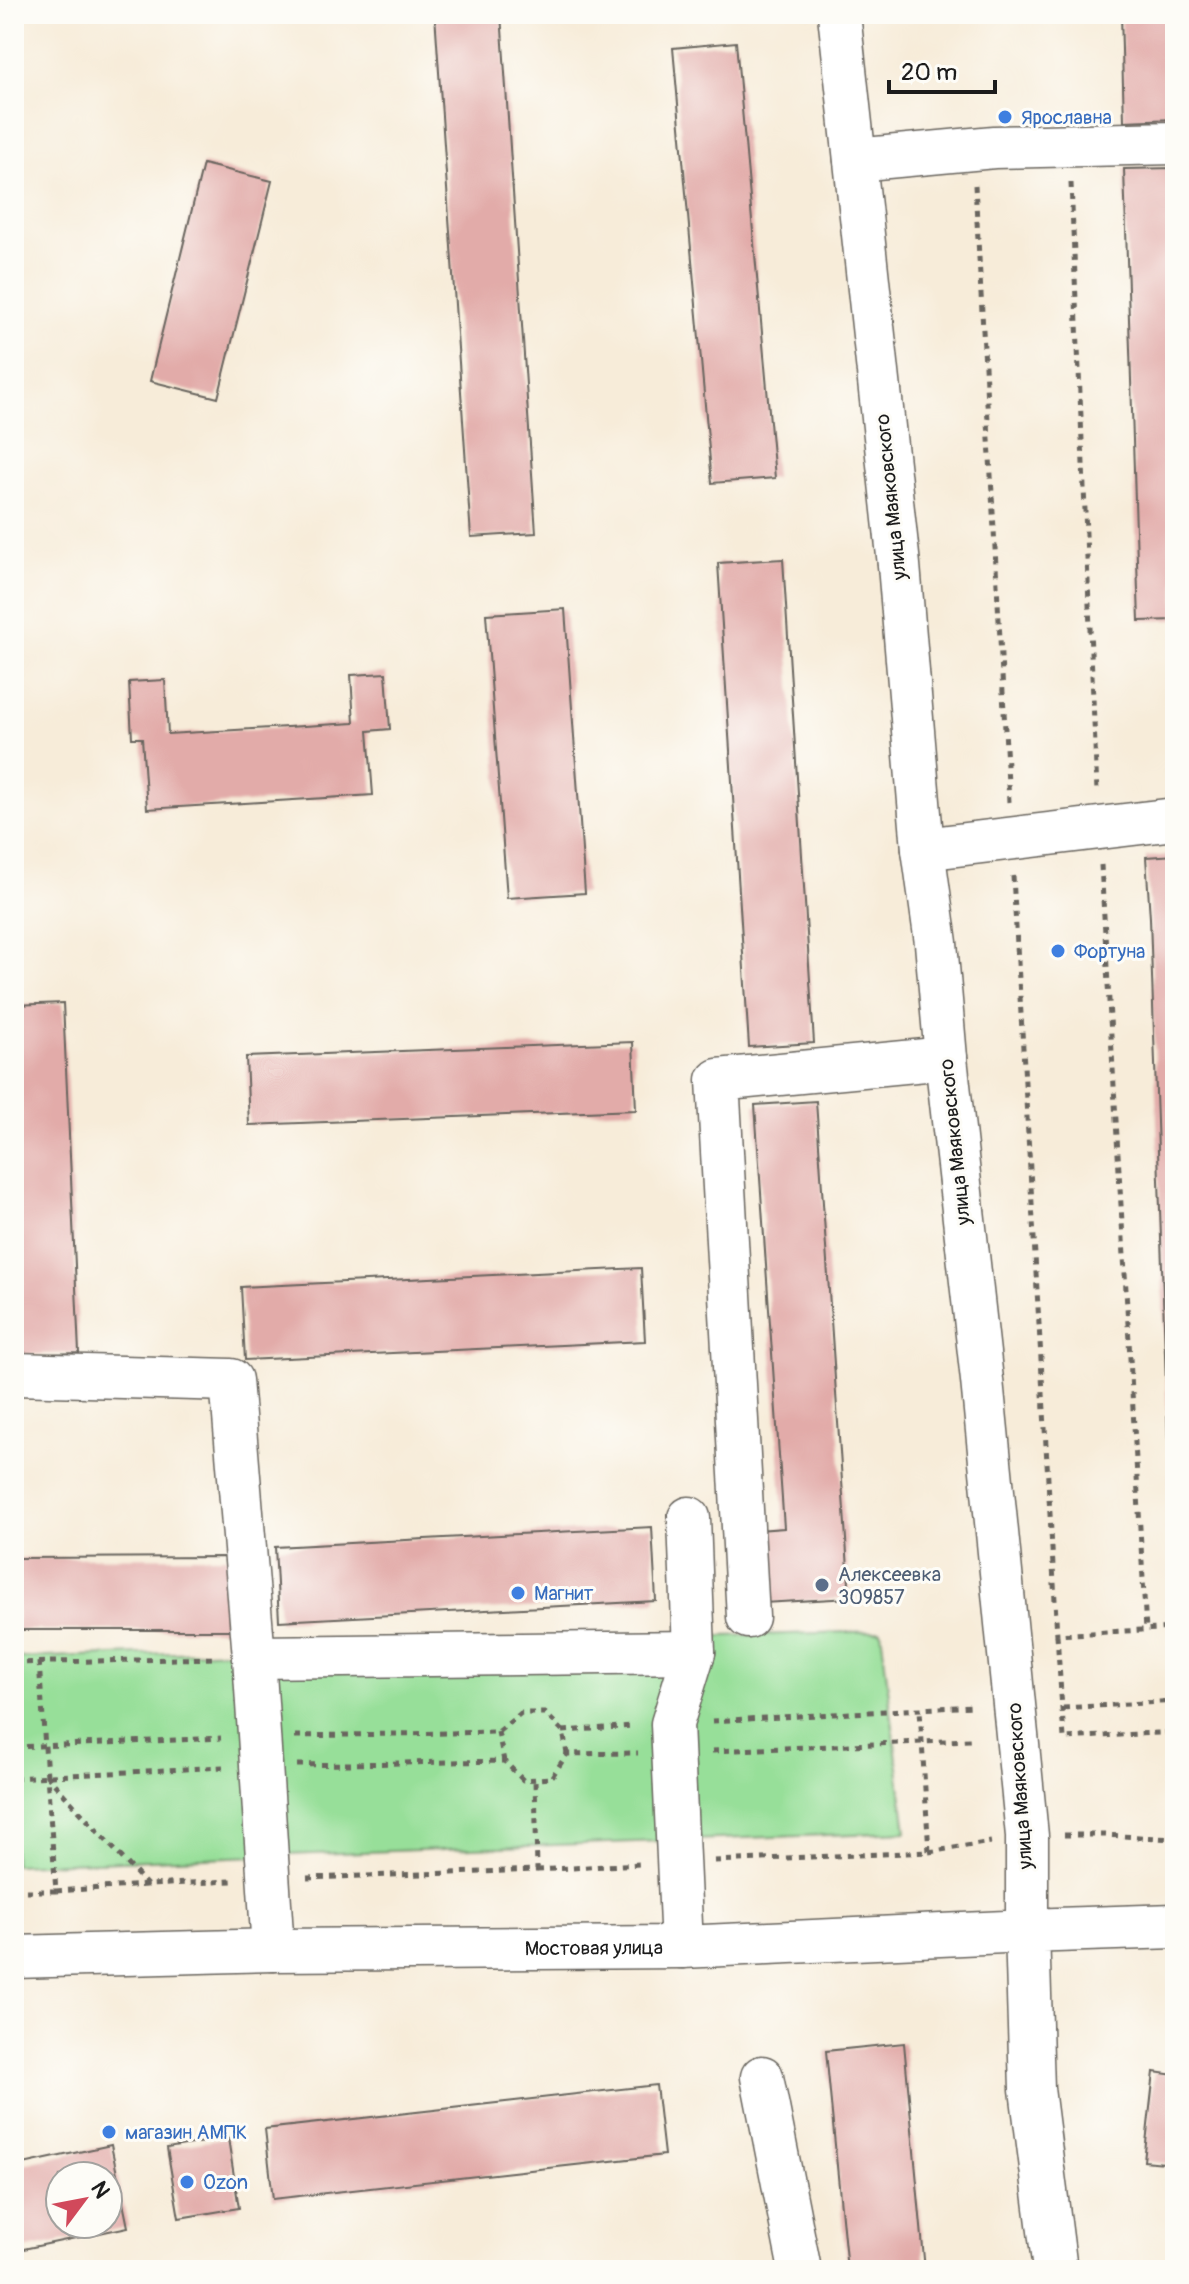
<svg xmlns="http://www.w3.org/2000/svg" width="1189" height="2284" font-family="Pangolin,sans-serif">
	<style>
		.green { fill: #97df99; stroke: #5a7e5a; stroke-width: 2 }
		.building { fill: #e2aba9; fill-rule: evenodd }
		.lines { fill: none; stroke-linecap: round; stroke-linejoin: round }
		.minor-casing { stroke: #69655e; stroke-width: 45 }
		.major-casing { stroke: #69655e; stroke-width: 47 }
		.path { stroke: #69655e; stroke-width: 5; stroke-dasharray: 6 6; stroke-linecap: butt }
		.minor { stroke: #fff; stroke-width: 42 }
		.major { stroke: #fff; stroke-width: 44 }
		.shop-dot { fill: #3f7fe0; stroke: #fdfcf7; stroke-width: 3 }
		.service-dot { fill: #5c6f8a; stroke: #fdfcf7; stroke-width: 3 }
		.labels { text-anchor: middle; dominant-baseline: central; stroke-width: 6; stroke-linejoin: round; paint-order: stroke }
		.shop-label { font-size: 20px; fill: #366cbe; stroke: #fdfcf7; text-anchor: start }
		.street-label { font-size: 20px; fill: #1c1c1c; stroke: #fdfcf7 }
		.service-label { font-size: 20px; fill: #4e5e75; stroke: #fdfcf7; text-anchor: start }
	</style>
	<rect width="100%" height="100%" fill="#fdfcf7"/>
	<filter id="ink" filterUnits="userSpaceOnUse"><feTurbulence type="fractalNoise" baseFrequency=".0125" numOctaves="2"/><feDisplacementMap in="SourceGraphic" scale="16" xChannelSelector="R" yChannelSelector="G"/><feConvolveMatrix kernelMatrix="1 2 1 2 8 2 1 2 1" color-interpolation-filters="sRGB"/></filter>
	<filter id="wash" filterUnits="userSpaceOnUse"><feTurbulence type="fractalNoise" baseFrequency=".006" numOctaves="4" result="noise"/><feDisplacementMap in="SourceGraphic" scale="32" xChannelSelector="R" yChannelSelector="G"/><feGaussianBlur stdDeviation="1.8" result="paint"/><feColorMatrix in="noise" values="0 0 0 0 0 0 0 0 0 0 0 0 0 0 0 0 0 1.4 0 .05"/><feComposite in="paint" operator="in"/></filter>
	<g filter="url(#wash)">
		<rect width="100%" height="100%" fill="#f7ecd9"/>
		<polygon class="green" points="881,1631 906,1832 14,1865 14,1658"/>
		<g id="blocks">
			<g class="building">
				<polygon points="435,14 501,14 536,533 471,537"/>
				<polygon points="1121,14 1175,14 1175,119 1124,121"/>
				<polygon points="736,42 775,478 712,483 673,48"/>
				<polygon points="203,164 272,181 218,398 150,381"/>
				<polygon points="1175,168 1175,620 1139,621 1124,169"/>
				<polygon points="783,559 814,1043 749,1047 718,563"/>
				<polygon points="565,609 585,893 507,898 486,614"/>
				<polygon points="386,673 390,729 368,731 373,795 147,809 142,738 132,738 129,682 165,680 168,734 354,723 351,675"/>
				<polygon points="1175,855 1175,1558 1172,1558 1150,918 1146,857"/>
				<polygon points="63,1003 79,1353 14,1355 14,1005"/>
				<polygon points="633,1042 636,1110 249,1125 246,1057"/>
				<polygon points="816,1101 850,1598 763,1603 758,1530 784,1528 755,1105"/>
				<polygon points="641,1268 645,1341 245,1360 241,1287"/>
				<polygon points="652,1527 656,1601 279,1621 275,1547"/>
				<polygon points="229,1557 230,1630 17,1630 17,1558"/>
				<polygon points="904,2043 925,2270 847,2270 826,2051"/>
				<polygon points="1154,2072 1175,2075 1175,2164 1144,2161"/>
				<polygon points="656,2085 664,2155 273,2199 265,2129"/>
				<polygon points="228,2138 239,2208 179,2218 167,2148"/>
				<path d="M 111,2145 L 128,2227 L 14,2251 L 14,2166 ZM 60,2176 L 108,2176 L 108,2224 L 60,2224 Z"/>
			</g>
		</g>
	</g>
	<g filter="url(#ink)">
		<use href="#blocks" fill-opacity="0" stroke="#69655e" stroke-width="2"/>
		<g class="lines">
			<defs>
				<g id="minor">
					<polyline points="855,160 994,147 1175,143"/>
					<polyline points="923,849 1175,819"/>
					<polyline points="14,1374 231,1380 254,1657 273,1950"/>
					<polyline points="748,1617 718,1080 946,1058"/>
					<polyline points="254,1657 694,1652"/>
					<polyline points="682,1947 672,1724 694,1652 689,1518"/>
					<path id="s1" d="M 14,1957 L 273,1950 L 682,1947 L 1027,1931 L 1027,1836 L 982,1380 L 946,1058 L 936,943 L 923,849 L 899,565 L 839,14"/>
					<polyline points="762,2077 800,2270"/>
				</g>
				<polyline id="major" points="1055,2270 1032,2089 1027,1931 1175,1926"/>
			</defs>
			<use href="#minor" class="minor-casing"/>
			<use href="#major" class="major-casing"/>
			<g class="path">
				<polyline points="1071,183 1097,792"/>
				<polyline points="975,185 1009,802"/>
				<polyline points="1101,865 1146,1630"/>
				<polyline points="1013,876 1057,1635 1175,1628"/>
				<polyline points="1057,1635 1064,1738 1175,1732"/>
				<polyline points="39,1662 47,1776"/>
				<polyline points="14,1663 217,1658"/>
				<polyline points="1063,1708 1175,1701"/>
				<polyline points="712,1721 973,1706"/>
				<polyline points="563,1731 634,1726"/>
				<polyline points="498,1732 504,1761"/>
				<polyline points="295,1736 498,1732 521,1713 545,1713 563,1731 567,1754"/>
				<polyline points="14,1747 221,1738"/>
				<polyline points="712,1751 970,1740"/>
				<polyline points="297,1765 504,1761 523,1780 551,1778 567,1754 638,1753"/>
				<polyline points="14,1778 223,1767"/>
				<polyline points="1064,1835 1104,1835 1175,1839"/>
				<polyline points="929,1852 991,1842"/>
				<polyline points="714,1861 929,1852 920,1710"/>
				<polyline points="537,1870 640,1864"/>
				<polyline points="307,1878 537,1870 535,1779"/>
				<polyline points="14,1891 56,1891 47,1776 147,1885 233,1881"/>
				<polyline points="56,1891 147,1885"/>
			</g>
			<use href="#minor" class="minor"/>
			<use href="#major" class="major"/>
		</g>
	</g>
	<g class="shop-dot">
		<circle cx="1005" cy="117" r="8"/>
		<circle cx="1058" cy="951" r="8"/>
		<circle cx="518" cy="1593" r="8"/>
		<circle cx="109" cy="2132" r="8"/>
		<circle cx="187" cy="2182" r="8"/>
	</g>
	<circle class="service-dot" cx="822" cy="1585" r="8"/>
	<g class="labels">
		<g class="shop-label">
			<text x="1021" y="117">Ярославна</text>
			<text x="1074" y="951">Фортуна</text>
			<text x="534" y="1593">Магнит</text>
			<text x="125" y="2132">магазин АМПК</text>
			<text x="203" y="2182">Ozon</text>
		</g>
		<g class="street-label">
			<text transform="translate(891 497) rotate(-96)">улица Маяковского</text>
			<text transform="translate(955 1142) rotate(-96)">улица Маяковского</text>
			<text transform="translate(1020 1786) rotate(-94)">улица Маяковского</text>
			<text stroke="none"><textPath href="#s1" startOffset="580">Мостовая улица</textPath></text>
		</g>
		<g class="service-label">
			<text x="838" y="1574">Алексеевка<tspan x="838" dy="23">309857</tspan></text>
		</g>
	</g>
	<rect width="1189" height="2284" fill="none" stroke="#fdfcf7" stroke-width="48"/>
	<g transform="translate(84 2200) rotate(58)"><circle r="38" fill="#fdfcf7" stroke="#a3a29f" stroke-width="2"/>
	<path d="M0-6L14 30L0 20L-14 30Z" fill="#d1495b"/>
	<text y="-12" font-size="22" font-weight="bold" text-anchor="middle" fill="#1c1c1c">N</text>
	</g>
	<path d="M889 80v12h106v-12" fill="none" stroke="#1c1c1c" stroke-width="4"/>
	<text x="901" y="80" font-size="24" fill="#1c1c1c" stroke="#fdfcf7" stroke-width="6" paint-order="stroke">20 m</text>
</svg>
